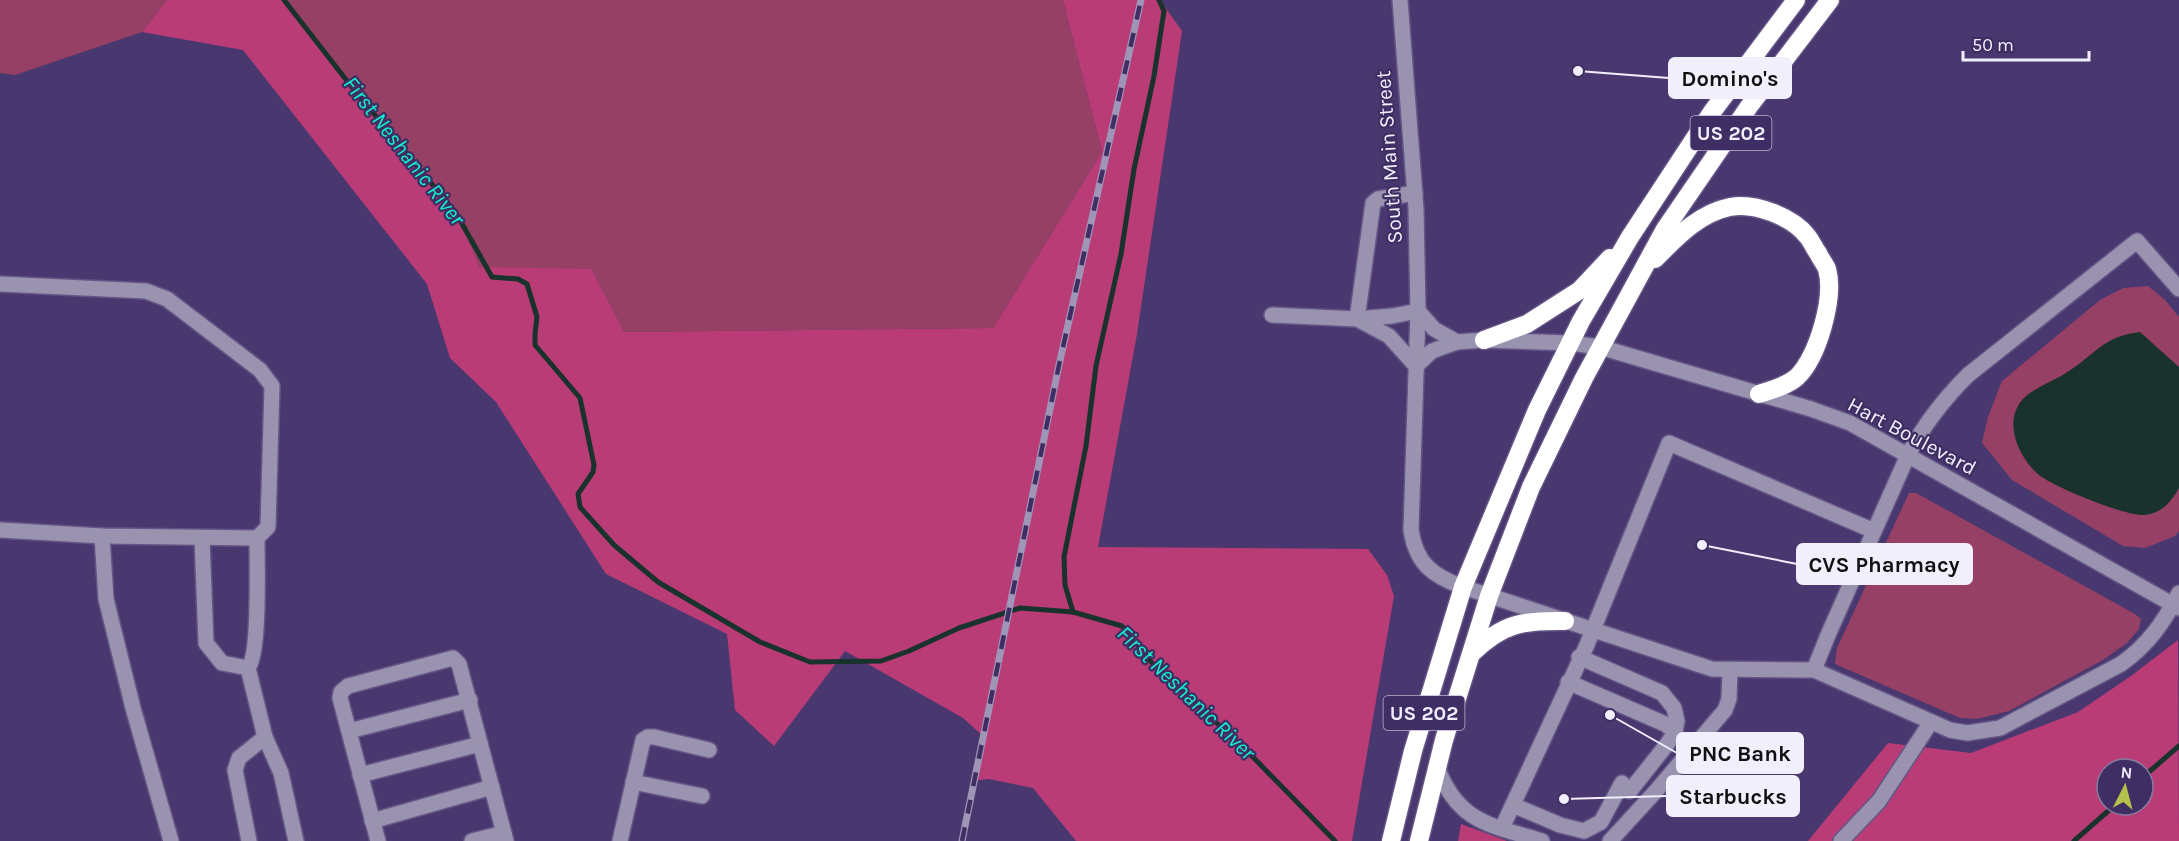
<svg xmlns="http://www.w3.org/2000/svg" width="2179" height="841" font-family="Karla,sans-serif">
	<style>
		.green { fill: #954064 }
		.forest { fill: #ba3c76; fill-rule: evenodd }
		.water { fill: #19322c }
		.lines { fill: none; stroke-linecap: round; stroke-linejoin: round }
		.stream { stroke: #19322c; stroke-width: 5 }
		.minor-casing { stroke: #645586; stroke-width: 18 }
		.highway-casing { stroke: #645586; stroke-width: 21 }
		.minor { stroke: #9993af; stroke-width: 15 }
		.highway { stroke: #fff; stroke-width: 18 }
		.rail-casing { stroke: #9f95b7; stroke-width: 7 }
		.rail { stroke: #3f2e63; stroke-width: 4.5; stroke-dasharray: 14; stroke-linecap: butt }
		.labels { text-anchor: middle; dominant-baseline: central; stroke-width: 4.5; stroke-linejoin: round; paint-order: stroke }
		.shield { fill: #3f2e63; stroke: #bcb5cf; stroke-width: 1.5 }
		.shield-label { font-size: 20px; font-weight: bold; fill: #f2effd }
		.street-label { font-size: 21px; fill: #f2effd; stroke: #3f2e63 }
		.water-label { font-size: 22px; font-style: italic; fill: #11f3ce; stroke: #3f2e63 }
		.leader { fill: none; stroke: #f2effd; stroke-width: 2 }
		.callout-dot { fill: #f2effd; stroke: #3f2e63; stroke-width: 2 }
		.callout { fill: #f2effd; stroke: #f2effd; stroke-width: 2 }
		.callout-label { font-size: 22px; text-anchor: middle; font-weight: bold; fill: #111 }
	</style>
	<rect width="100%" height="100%" fill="#49386f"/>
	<g class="green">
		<polygon points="0,0 167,0 142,32 15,75 0,73"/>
		<polygon points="257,0 1063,0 1102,152 993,328 623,332 479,267"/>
		<polygon points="2148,286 2165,300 2179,317 2179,531 2175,536 2145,548 2123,546 2012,480 1982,443 1988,417 2002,381 2100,300 2123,288"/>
		<polygon points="1909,493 1916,493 2135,614 2141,619 2139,629 2127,643 2103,660 2009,711 1977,719 1960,718 1835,664 1837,648"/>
	</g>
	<g class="forest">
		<polygon points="167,0 284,0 451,201 479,267 591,269 624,332 993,328 1102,152 1063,0 1160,0 1182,31 1137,334 1098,547 1368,549 1387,575 1394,596 1352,841 1076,841 1033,788 989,779 971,781 982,735 963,718 845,651 774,746 735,710 727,634 606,574 496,402 450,358 427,284 243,50 142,32"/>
		<path d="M 2178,640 L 2179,841 L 1808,841 L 1888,743 L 1971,753 L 2078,712 L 2131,676 ZM 2107,769 L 2143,769 L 2143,805 L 2107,805 Z"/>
		<polygon points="1461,824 1507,841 1458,841"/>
	</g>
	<path class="water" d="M 2140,332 L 2179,367 L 2179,488 C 2171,502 2162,513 2145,515 C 2127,517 2054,487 2039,475 C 2019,458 2002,422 2023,399 C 2032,389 2055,380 2066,373 C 2095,355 2103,336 2140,332 Z"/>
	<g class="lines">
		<g class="stream">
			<polyline points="284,0 351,86 456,213 492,277 518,279 527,284 537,317 535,334 535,345 580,398 594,465 593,472 578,494 580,507 614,545 658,582 760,642 810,662 881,661 909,651 959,628 1020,608 1073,612 1122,626 1152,663 1248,752 1335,841"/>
			<polyline points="1073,612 1065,585 1064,557 1086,446 1096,366 1121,254 1134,169 1154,76 1164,11 1159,0"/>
			<polyline points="2143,777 2179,746"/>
			<polyline points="2074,841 2115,805"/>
		</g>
		<defs>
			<g id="minor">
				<path d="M 1400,0 L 1416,209 L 1418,311 L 1411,530 C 1416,564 1433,576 1463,587 L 1712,669 L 1814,670 L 1950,730 L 1967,733 L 2000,728 L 2121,664 C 2148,645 2164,622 2179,593"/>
				<polyline points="0,284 146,291 167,299 260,370 272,386 268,527 257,538 102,536 0,530"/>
				<polyline points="1418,311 1392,316 1357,319 1389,336 1416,366 1432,351 1457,342 1484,340 1570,343 1600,347 1811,409 1850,423 2179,608"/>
				<polyline points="1418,311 1434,329 1457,342"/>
				<polyline points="1272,315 1357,319 1373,203 1378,199 1415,193"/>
				<polyline points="102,536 106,599 133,708 171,841"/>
				<polyline points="202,538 206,643 222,663 248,668"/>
				<path d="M 257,538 C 257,561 260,655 248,668 L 265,737 L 281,773 L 296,841"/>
				<polyline points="1579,657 1662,693 1674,708 1677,721 1675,732 1668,743 1630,791"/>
				<path d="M 1814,670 L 1828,635 L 1908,455 C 1924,424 1943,400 1968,375 L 2137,241 L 2179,289"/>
				<polyline points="1568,682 1665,724 1675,732"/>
				<polyline points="349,731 470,700"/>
				<path d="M 1437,767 C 1458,823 1491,825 1542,841"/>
				<polyline points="360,775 480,744"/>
				<polyline points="633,782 702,796"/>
				<polyline points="1513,805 1560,825 1584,831 1601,822 1622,783"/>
				<polyline points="372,821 492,787"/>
				<polyline points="1502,828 1586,647 1669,443 1874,531"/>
				<polyline points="249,841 235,770 239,758 265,737"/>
				<polyline points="378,841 340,698 341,692 348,686 453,658 459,664 506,841"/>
				<polyline points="472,841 504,833"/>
				<polyline points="620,841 643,740 648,737 654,737 709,750"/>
				<polyline points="1610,841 1656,791 1725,710 1729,699 1730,670"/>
				<polyline points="1841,841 1879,801 1931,722"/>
			</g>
			<g id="highway">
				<path d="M 1655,259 C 1676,238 1699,213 1730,207 C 1755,202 1793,217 1808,237 C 1812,242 1814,248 1818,253 C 1820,258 1825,264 1827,269 C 1835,297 1818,357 1797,377 C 1787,386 1771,390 1759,394"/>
				<polyline points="1484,340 1527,324 1580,290 1610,258"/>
				<path d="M 1472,653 C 1503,623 1524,620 1565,621"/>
				<polyline points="1391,841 1413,751 1463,587 1537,410 1581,321 1630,237 1712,112 1796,0"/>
				<polyline points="1419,841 1444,740 1489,596 1531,487 1584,378 1665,229 1750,105 1830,0"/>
			</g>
		</defs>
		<use href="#minor" class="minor-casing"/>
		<use href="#highway" class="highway-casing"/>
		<use href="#minor" class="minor"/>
		<use href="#highway" class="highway"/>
		<defs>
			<polyline id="rail" points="962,841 1059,365 1141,0"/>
		</defs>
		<use href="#rail" class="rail-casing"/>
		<use href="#rail" class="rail"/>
	</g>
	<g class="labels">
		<g class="shield">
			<rect x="1690.5" y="116" width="81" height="34" rx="4.5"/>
			<rect x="1383.5" y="696" width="81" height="34" rx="4.5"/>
		</g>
		<g class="shield-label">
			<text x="1731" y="133">US 202</text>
			<text x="1424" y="713">US 202</text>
		</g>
		<g class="street-label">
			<text transform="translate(1389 157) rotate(-94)">South Main Street</text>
			<text transform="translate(1912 436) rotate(28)">Hart Boulevard</text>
		</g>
		<g class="water-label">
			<text transform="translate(404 151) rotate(52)">First Neshanic River</text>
			<text transform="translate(1186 693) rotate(44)">First Neshanic River</text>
		</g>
	</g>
	<path class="leader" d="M1578 71L1669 78M1702 545L1797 564M1610 715L1677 753M1564 799L1667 796"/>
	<g class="callout-dot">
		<circle cx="1578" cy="71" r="6"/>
		<circle cx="1702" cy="545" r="6"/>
		<circle cx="1610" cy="715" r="6"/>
		<circle cx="1564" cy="799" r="6"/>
	</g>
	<g class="callout">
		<rect x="1669" y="58" width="122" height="40" rx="6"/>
		<rect x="1797" y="544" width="175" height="40" rx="6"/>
		<rect x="1677" y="733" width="126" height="40" rx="6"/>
		<rect x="1667" y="776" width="132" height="40" rx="6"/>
	</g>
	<g class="callout-label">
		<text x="1730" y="86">Domino's</text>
		<text x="1884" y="572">CVS Pharmacy</text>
		<text x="1740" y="761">PNC Bank</text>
		<text x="1733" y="804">Starbucks</text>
	</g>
	<g transform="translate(2125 787) rotate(6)"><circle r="28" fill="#3f2e63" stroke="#877ba1" stroke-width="1.5"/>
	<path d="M0-4.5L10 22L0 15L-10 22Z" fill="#b3c24b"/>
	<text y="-9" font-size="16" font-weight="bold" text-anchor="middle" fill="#f2effd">N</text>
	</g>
	<path d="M1963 51v9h126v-9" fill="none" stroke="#f2effd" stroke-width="3"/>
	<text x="1972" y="51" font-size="18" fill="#f2effd" stroke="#3f2e63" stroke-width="4.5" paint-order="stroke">50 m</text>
</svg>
